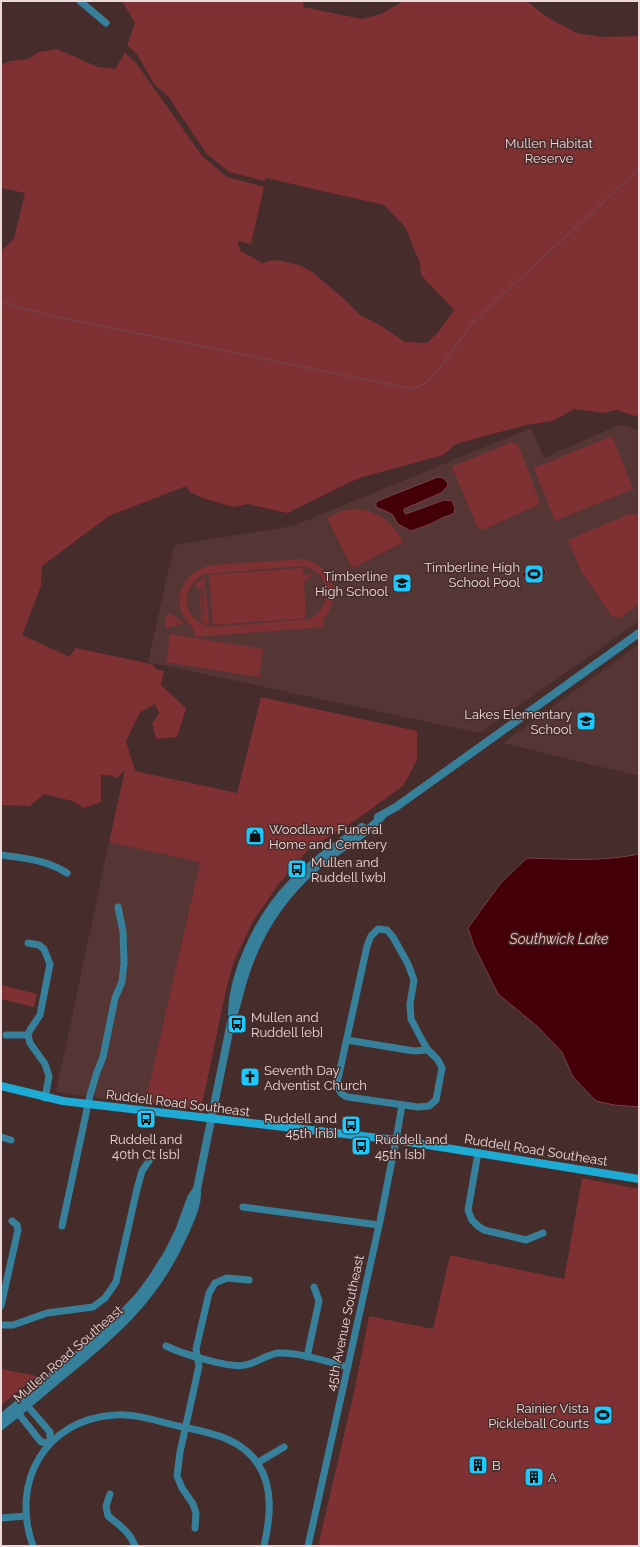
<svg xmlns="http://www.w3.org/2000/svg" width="640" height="1547" font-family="Raleway,sans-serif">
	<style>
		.built { fill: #563635 }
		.green { fill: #7e3032; fill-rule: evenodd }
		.water { fill: #440008; stroke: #764147 }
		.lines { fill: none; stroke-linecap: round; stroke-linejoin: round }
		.stream { stroke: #764147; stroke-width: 1.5 }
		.minor { stroke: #37809b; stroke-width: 7 }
		.tertiary { stroke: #37809b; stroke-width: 8 }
		.secondary { stroke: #1dabd5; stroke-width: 8 }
		.labels { text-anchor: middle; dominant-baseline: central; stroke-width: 3; stroke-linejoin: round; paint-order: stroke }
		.park-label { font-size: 13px; fill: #efd3d2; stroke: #462c2b }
		.poi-label { font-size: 13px; fill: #ebdad9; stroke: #462c2b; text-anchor: start }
		.street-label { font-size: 13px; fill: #ebdad9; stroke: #462c2b }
		.water-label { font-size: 14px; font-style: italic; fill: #f3bebb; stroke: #462c2b }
	</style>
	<rect width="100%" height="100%" fill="#462c2b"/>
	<g class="built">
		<polygon points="619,425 639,430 639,621 480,733 148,662 174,545 293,526 531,428 544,458"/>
		<polygon points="639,644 639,776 503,743 563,699"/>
		<polygon points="109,842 200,861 145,1103 97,1098 95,1096 87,1094 84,1096 56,1092"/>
	</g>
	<g class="green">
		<polygon points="122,1 304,1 303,7 362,19 381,14 403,1 526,1 550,19 577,33 602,37 639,36 639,415 635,416 617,410 603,413 574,409 553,421 526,425 456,444 443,455 359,478 287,513 248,504 233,507 203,498 190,492 186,486 109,516 42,566 41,586 22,635 70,657 75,648 152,664 156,669 164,671 161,685 186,708 177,737 156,739 152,723 159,713 155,704 140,712 126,741 135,771 237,793 261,697 417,731 417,760 403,786 357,819 307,851 278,885 253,921 234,961 226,990 203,1100 201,1106 198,1108 145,1103 200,862 109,842 125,770 117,778 109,775 101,775 101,802 84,808 72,801 44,794 30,806 1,805 1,251 14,239 25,193 1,188 1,65 10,61 28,59 39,52 57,49 98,67 115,69 125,53 136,63 203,157 227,177 264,187 251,244 237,241 241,251 262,263 273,260 282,261 299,265 311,271 344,299 360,315 383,327 405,342 427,343 439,331 454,310 421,275 420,263 405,227 384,205 266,178 265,181 229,172 206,153 168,96 154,84 137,54 127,45 135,23"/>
		<polygon points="612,436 633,489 555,521 534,468"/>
		<polygon points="512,442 517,444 526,464 540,504 482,530 478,528 452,467"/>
		<path d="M 358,509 C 380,512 393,523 403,542 L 355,567 L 351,566 L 327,518 L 341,511 Z"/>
		<polygon points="629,514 639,515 639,604 620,618 612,616 581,571 568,540"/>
		<path d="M 302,559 C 331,563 345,597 323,619 L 324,627 L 195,637 C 194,624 187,624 182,613 C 173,590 190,569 212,565 ZM 299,566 C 330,568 337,605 309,619 L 215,627 C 183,625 177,587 205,574 Z"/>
		<polygon points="303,568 303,575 314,574 304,582 306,618 213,625 209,575"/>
		<polygon points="202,577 203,577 206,616 204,577 205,577 209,623 204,623 202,587 200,588 203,622 201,622 199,588 196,588 196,582 202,581"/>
		<polygon points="170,613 183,622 182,624 180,624 166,628 165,619"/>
		<polygon points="170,634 263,649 259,677 166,662"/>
		<polygon points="1,985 37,994 34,1007 1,999"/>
		<polygon points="582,1178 639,1189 639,1546 318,1546 355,1388 369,1316 433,1329 450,1255 564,1279"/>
		<polygon points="1,1369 37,1376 1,1405"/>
	</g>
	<g class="water">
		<path d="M 438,477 L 443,478 L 448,483 L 447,487 L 441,493 L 404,509 L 404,512 L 406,514 L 444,500 L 452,501 L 455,508 L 454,513 C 450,516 445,516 442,518 C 432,524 422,527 411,531 L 398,524 L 392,514 L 376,507 L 376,502 L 385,498 Z"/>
		<polygon points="543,565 546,574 526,582 522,573"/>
		<path d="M 639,854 L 639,1107 L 614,1105 L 596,1101 L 573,1077 L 562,1052 L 537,1026 L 498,994 L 474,946 L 468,928 L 500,884 L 527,858 C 564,859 603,862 639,854 Z"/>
	</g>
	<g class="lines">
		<polyline class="stream" points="1,301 21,308 61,318 413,389 426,383 438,371 474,321 639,169"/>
		<g class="minor">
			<polyline points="80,1 106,23"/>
			<path d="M 1,855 C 24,858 47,860 67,873"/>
			<path d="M 378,929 L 387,930 L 393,937 L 408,964 L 414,980 L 410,1004 L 411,1019 L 422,1040 L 428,1050 L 438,1060 L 442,1068 L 436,1100 L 429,1106 L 418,1107 L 348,1097 C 339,1094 337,1088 338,1079 L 367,946 L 371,936 Z"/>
			<polyline points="28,943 39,945 44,949 50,964 40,1015 30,1030 28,1035 30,1043 45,1064 49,1076 45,1098"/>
			<polyline points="6,1035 28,1035"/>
			<polyline points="347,1040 414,1051 428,1050"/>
			<polyline points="1,1137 11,1140"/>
			<polyline points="478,1153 468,1210 472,1220 478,1226 484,1230 526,1240 543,1233"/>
			<polyline points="243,1207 379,1225"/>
			<polyline points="62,1226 90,1095 97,1072 103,1057 115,998 122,982 124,963 123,931 118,907"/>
			<polyline points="1,1306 18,1230 17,1225 12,1221"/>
			<polyline points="1,1325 13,1325 47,1313 93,1307 105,1298 116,1282 137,1189 142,1171 149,1161"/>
			<path d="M 166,1346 C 180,1353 231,1369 245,1365 C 257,1363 267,1354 279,1353 C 299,1352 328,1362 348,1367"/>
			<polyline points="307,1357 319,1301 314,1287"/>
			<polyline points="15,1409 41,1442 50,1443 50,1432 24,1402"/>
			<polyline points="257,1463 284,1447"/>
			<path d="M 110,1494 L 106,1506 L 108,1516 C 119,1525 130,1532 135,1546"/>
			<polyline points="1,1518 26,1516"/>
			<polyline points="195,1528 196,1513 193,1504 182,1488 177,1476 180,1452 199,1366 196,1349 209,1293 215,1283 227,1278 249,1280"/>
			<path d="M 33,1546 C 10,1482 45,1419 115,1415 C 136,1413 163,1423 183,1427 C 211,1433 241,1438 258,1464 C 274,1488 270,1519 264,1546"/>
			<polyline points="308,1546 380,1221 396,1140 402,1105"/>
		</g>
		<g class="tertiary">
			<polyline points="378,817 396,807 639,633"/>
			<path d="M 232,1014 C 232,994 238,975 245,957 C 270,894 307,865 362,827"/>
			<path d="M 1,1418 L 108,1329 L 139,1296 L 153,1277 L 168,1253 L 179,1231 L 191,1198 L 197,1189 L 231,1022 C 236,1009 239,995 243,981 C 256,937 281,897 316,867 C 338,849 365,836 383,815"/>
			<path d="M 1,1426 C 20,1412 38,1396 57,1380 C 112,1336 156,1299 185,1232 C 191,1218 198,1205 197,1189"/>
		</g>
		<polyline class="secondary" points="1,1086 63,1101 396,1140 639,1179"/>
	</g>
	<defs>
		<symbol id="stadium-square" viewBox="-11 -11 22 22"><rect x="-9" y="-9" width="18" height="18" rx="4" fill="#1bc9fc" stroke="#462c2b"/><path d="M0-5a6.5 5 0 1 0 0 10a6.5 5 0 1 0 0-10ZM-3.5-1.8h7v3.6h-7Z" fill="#111"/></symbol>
		<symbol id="school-square" viewBox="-11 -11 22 22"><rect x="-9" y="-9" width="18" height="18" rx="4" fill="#1bc9fc" stroke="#462c2b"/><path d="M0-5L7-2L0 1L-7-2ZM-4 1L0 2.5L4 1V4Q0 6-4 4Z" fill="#111"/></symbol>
		<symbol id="shop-square" viewBox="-11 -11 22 22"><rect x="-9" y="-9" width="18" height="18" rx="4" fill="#1bc9fc" stroke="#462c2b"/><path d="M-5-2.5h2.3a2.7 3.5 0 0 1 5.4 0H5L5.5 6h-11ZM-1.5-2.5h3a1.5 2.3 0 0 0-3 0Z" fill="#111"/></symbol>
		<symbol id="bus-square" viewBox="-11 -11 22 22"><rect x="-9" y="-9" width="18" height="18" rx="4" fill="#1bc9fc" stroke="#462c2b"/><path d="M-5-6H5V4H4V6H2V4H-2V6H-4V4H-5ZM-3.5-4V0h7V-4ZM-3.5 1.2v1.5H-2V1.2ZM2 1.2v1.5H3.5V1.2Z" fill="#111"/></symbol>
		<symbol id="church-square" viewBox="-11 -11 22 22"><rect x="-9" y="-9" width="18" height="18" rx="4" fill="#1bc9fc" stroke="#462c2b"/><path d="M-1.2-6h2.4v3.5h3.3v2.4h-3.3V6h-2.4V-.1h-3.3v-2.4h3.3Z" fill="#111"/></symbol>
		<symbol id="building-square" viewBox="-11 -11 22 22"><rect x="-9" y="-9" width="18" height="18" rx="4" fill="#1bc9fc" stroke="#462c2b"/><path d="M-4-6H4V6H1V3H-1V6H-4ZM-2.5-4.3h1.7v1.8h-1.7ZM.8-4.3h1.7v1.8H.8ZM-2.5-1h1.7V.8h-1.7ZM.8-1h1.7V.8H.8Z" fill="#111"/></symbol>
	</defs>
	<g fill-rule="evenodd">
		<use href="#stadium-square" x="523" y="563" width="22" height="22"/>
		<use href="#school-square" x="391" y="572" width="22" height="22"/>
		<use href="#school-square" x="575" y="710" width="22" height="22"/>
		<use href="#shop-square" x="244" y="825" width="22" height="22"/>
		<use href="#bus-square" x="286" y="858" width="22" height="22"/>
		<use href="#bus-square" x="226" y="1013" width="22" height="22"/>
		<use href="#church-square" x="239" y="1066" width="22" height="22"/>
		<use href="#bus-square" x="135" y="1108" width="22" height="22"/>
		<use href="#bus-square" x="340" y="1114" width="22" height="22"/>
		<use href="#bus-square" x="350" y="1135" width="22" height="22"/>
		<use href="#stadium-square" x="592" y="1404" width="22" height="22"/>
		<use href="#building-square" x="467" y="1454" width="22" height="22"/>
		<use href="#building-square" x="523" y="1466" width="22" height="22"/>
	</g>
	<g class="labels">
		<g class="park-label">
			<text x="549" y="143">Mullen Habitat<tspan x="549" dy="15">Reserve</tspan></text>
		</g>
		<g class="poi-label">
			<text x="520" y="567" text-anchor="end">Timberline High<tspan x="520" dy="15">School Pool</tspan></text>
			<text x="388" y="576" text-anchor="end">Timberline<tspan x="388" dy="15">High School</tspan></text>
			<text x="572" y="714" text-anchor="end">Lakes Elementary<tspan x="572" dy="15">School</tspan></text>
			<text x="269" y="829">Woodlawn Funeral<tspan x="269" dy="15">Home and Cemtery</tspan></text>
			<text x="311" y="862">Mullen and<tspan x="311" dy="15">Ruddell [wb]</tspan></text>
			<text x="251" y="1017">Mullen and<tspan x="251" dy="15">Ruddell [eb]</tspan></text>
			<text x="264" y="1070">Seventh Day<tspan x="264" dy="15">Adventist Church</tspan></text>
			<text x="337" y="1118" text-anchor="end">Ruddell and<tspan x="337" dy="15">45th [nb]</tspan></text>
			<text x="146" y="1139" text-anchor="middle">Ruddell and<tspan x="146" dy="15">40th Ct [sb]</tspan></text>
			<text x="375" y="1139">Ruddell and<tspan x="375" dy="15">45th [sb]</tspan></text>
			<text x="589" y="1408" text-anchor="end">Rainier Vista<tspan x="589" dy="15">Pickleball Courts</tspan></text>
			<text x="492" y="1465">B</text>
			<text x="548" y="1477">A</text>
		</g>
		<g class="street-label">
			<text transform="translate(178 1103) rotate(7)">Ruddell Road Southeast</text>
			<text transform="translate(536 1150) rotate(9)">Ruddell Road Southeast</text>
			<text transform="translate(345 1323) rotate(-78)">45th Avenue Southeast</text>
			<text transform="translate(68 1354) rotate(-41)">Mullen Road Southeast</text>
		</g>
		<g class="water-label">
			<text x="559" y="939">Southwick Lake</text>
		</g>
	</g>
	<rect width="640" height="1547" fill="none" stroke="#ebdad9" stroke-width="4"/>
</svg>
